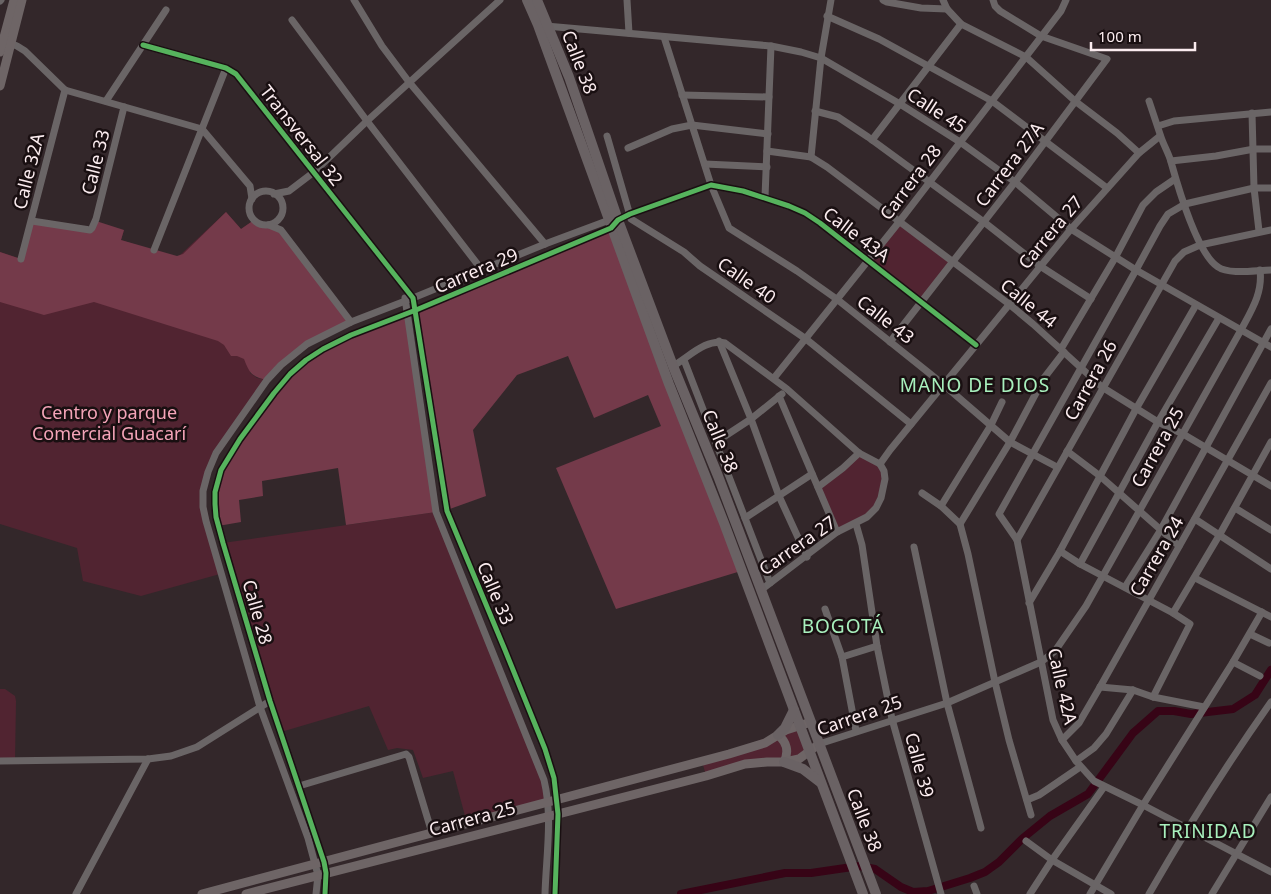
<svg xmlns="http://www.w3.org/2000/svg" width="1271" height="894" font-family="'Noto Sans',sans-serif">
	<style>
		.green { fill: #512431 }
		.forest { fill: #743a4a }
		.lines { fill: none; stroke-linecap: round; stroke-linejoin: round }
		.canal { stroke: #370416; stroke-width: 8 }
		.minor { stroke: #6a6566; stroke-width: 7 }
		.major { stroke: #6e6566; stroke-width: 9 }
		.highway { stroke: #6a6264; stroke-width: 10 }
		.cycleway-casing { stroke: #190f11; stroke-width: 8 }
		.cycleway { stroke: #56b35d; stroke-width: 5 }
		.labels { text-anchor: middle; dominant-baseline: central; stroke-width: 5; stroke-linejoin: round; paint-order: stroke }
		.street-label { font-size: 18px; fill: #fbecef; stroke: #190f11 }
		.park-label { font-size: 18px; fill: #f4a4b8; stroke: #190f11 }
		.neighbourhood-label { font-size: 19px; letter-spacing: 1px; fill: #a8f0bd; stroke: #190f11 }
	</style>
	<rect width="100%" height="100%" fill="#33272a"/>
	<g class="green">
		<polygon points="226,212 241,229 254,220 261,224 269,225 250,373 257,378 267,380 225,439 203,491 220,574 141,596 83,581 77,548 0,524 0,252 21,259 124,230 121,240 171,256 179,256"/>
		<polygon points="899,222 953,262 921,301 869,260"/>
		<polygon points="859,453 884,471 876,508 837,532 818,487"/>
		<polygon points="436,512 535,755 548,803 470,824 465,816 453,771 423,778 413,750 397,748 388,750 369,706 281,732 223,543"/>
		<polygon points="0,689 5,689 15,696 16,701 15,761 0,761"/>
		<polygon points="800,726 811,755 767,762 706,776 702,761"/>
	</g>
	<g class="forest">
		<path d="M 226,212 L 241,229 L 254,220 C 262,225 271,226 281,230 L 351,322 L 323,335 L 267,380 C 251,376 250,374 244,359 L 237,356 L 231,356 L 224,345 L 218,341 L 94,302 L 44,315 L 0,302 L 0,252 L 21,259 L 32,221 L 90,230 L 96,221 L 124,230 L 121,240 L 177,256 L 183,254 Z"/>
		<polygon points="611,228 741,571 616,609 556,468 661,426 648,395 594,418 568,356 517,375 473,430 486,496 447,510 416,310"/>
		<polygon points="407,313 436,512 346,525 338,468 262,481 263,496 239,500 241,522 218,526 215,504 221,470 290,374 323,349"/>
	</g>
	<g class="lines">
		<polyline class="canal" points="681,894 785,873 811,873 859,866 875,869 901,887 913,892 928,891 970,878 985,872 999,862 1023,838 1050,816 1088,794 1133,733 1158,711 1174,711 1191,714 1233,709 1255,695 1271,670"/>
		<g class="minor">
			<polyline points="354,0 382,46 409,82 545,244"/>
			<polyline points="627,0 629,33"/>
			<polyline points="883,0 887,2 921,8 947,9"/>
			<polyline points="943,0 947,9 961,24 1026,57 1075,101 1117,133 1139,153"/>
			<polyline points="0,1 1,0"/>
			<polyline points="827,16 879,39 992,101 1107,188"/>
			<polyline points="292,20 367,121 482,270"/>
			<polyline points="546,26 771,46 801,52 821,58 900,104 960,142 1015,182 1071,229 1136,270 1271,347"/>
			<polyline points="664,37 711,185 729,228 797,271 838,300 944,385 1010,442 1057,467"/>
			<polyline points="7,42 17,46 25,51 65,90 202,129 250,186 252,199"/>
			<polyline points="143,45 226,68 236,74 413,298 447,511 505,650 545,749 554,778 558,814 555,894"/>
			<polyline points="682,95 769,97"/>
			<polyline points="106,101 166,10"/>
			<path d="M 1149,101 C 1153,113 1157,125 1161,137 C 1164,146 1169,154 1171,162 C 1178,187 1197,254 1218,267 C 1229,275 1257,270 1271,270"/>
			<polyline points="815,111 838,117 868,137 984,222 1040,266 1091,299"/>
			<polyline points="1252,113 1254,188 1259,231"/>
			<polyline points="1158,126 1174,121 1271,112"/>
			<polyline points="607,136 631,219 684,252 700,266 806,339 911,424"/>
			<polyline points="872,140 961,24"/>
			<polyline points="628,148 672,129 692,125 768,134"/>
			<polyline points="767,151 811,157 827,167 1009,304 1033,324 1102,387 1158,422 1183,434 1271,486"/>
			<polyline points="811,157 821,58 831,0"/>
			<polyline points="1171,161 1216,156 1254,149 1271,149"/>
			<polyline points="705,164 767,167"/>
			<polyline points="1271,188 1254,188 1185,204 1168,214 1160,226 1136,270 999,514 1017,540 1053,720 1062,740 1076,761 1094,781 1143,805 1271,872"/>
			<circle cx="266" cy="208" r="17"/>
			<polyline points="274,194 289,191 314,172 367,121 500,0"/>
			<polyline points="765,197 771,46"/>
			<polyline points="32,221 90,230 92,228 96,219 124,107"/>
			<polyline points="269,225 281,230 351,322"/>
			<polyline points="154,250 226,68"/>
			<polyline points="21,259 65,90"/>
			<path d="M 405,298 L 436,512 L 544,780 C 553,817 546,857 545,894"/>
			<polyline points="719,341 751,419 779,496 807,557"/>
			<polyline points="890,342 1015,182 1107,59 1041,36 1000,11 995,6 993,0"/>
			<polyline points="1061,349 1115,258 1143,205 1156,192 1175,179"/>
			<polyline points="684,360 770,583"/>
			<path d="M 673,366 C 689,357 706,338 725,343 L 787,389 L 859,453 L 880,464"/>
			<polyline points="774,378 899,222 1061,11 1066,0"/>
			<polyline points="779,396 837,532"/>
			<polyline points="716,442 751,419 782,394"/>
			<polyline points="1067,451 1100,476 1179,546"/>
			<polyline points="818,487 843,468 859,453"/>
			<polyline points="922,493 941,506 960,524 968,554 995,682 1009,740 1031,815"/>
			<polyline points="941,506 991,425 1002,402"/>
			<polyline points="1235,508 1271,530"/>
			<polyline points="745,518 812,474"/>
			<polyline points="1195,519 1271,569"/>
			<polyline points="856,524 862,545 877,646 892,719 941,894"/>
			<polyline points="960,524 1010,442 1044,378 1064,352"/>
			<polyline points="1017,540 1175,261 1184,252 1200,245 1271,230"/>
			<polyline points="914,547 947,703 981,828"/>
			<polyline points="1060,551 1080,564 1173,613 1190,624 1153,697"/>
			<polyline points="1080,564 1158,422 1219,318"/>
			<polyline points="1195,578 1271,617"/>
			<polyline points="1125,587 1160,531 1271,329"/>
			<polyline points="761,590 837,532 867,517 876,508 881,498 885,479 884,471 880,464 890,450 1071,229 1139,153 1160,136"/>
			<polyline points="1029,603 1060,551 1136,409 1196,305"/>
			<polyline points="825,609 842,657 856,731"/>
			<polyline points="1173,613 1220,534 1271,442"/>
			<polyline points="1250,634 1269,643"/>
			<polyline points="842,657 877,646"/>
			<polyline points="1233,662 1260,676"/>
			<polyline points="1100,687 1133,690 1153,697 1204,707"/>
			<polyline points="1062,740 1079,723 1100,687 1271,383"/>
			<path d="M 819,744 L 947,703 L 1041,662 L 1055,651 L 1086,606 L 1241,330 C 1251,311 1263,293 1260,270"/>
			<polyline points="0,761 148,759 171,756 197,747 270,701"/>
			<polyline points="1076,761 1094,748 1106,734 1133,690"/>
			<polyline points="299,786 406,754 409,757 432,833"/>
			<polyline points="1027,800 1039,795 1080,767"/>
			<polyline points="1026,841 1052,860 1111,894"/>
			<polyline points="974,886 977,894"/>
			<polyline points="76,894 148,759"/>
			<polyline points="316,894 318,875 308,838 260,707 206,521 203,507 203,491 208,472 216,453 267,380 281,365 307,344 351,322 413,298 545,244 612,219"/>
			<polyline points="325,894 326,873 324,862 270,701 223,543 216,517 215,504 215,492 221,470 240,439 274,393 290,374 306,360 323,349 351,335 416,310 611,228 618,220 630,214 711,185 743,191 789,206 805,213 820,223 976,345"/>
			<polyline points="1030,894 1052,860 1104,787"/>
			<polyline points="1090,894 1143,805 1233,662 1262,612"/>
			<path d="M 1149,894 C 1187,828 1227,764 1271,702"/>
			<polyline points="1212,894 1271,797"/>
		</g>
		<g class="major">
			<polyline points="0,52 14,0"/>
			<polyline points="0,86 22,0"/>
			<path d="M 778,735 C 787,742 789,752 784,762"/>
			<polyline points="202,894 729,754 765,743 786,730 811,722"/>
			<polyline points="246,894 706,776 745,764 767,762 785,762 799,759 819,744"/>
		</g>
		<g class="highway">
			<polyline points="527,0 538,25 669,384 724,523 863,894"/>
			<polyline points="537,0 569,77 618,220 673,366 718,476 876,894"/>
			<polyline points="778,735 785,728 794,710"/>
			<polyline points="784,762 803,769 820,782"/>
		</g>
		<defs>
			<g id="cycleway">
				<polyline points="143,45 226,68 236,74 413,298 447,511 505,650 545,749 554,778 558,814 555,894"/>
				<polyline points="325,894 326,873 324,862 270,701 223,543 216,517 215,504 215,492 221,470 240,439 274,393 290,374 306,360 323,349 351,335 416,310 611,228 618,220 630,214 711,185 743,191 789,206 805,213 820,223 976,345"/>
			</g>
		</defs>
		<use href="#cycleway" class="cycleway-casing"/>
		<use href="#cycleway" class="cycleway"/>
	</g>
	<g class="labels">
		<g class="street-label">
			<text transform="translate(580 62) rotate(69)">Calle 38</text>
			<text transform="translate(937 110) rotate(33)">Calle 45</text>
			<text transform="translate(302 135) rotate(52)">Transversal 32</text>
			<text transform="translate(95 162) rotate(-76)">Calle 33</text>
			<text transform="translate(1009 164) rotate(-53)">Carrera 27A</text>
			<text transform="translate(28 171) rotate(-76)">Calle 32A</text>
			<text transform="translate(910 182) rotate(-53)">Carrera 28</text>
			<text transform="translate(1050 232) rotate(-50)">Carrera 27</text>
			<text transform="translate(857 234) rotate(37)">Calle 43A</text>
			<text transform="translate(476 270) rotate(-23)">Carrera 29</text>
			<text transform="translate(747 280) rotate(35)">Calle 40</text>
			<text transform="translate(1029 303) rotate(39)">Calle 44</text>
			<text transform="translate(886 319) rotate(38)">Calle 43</text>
			<text transform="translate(1090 380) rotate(-61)">Carrera 26</text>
			<text transform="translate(721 441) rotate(68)">Calle 38</text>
			<text transform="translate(1157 447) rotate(-61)">Carrera 25</text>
			<text transform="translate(797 545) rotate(-35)">Carrera 27</text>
			<text transform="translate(1156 556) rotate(-60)">Carrera 24</text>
			<text transform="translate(496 593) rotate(67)">Calle 33</text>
			<text transform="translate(258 612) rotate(74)">Calle 28</text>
			<text transform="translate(1063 686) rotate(77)">Calle 42A</text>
			<text transform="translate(859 715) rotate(-19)">Carrera 25</text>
			<text transform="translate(920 765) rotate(75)">Calle 39</text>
			<text transform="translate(472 818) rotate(-15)">Carrera 25</text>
			<text transform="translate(865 820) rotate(69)">Calle 38</text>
		</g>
		<g class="park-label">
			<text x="109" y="412">Centro y parque<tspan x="109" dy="21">Comercial Guacarí</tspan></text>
		</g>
		<g class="neighbourhood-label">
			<text x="975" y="385">MANO DE DIOS</text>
			<text x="843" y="626">BOGOTÁ</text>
			<text x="1208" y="831">TRINIDAD</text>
		</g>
	</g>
	<path d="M1091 42v8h104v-8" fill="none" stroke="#fbecef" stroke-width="2.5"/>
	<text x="1098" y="42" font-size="15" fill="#fbecef" stroke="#190f11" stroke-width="4" paint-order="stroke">100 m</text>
</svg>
